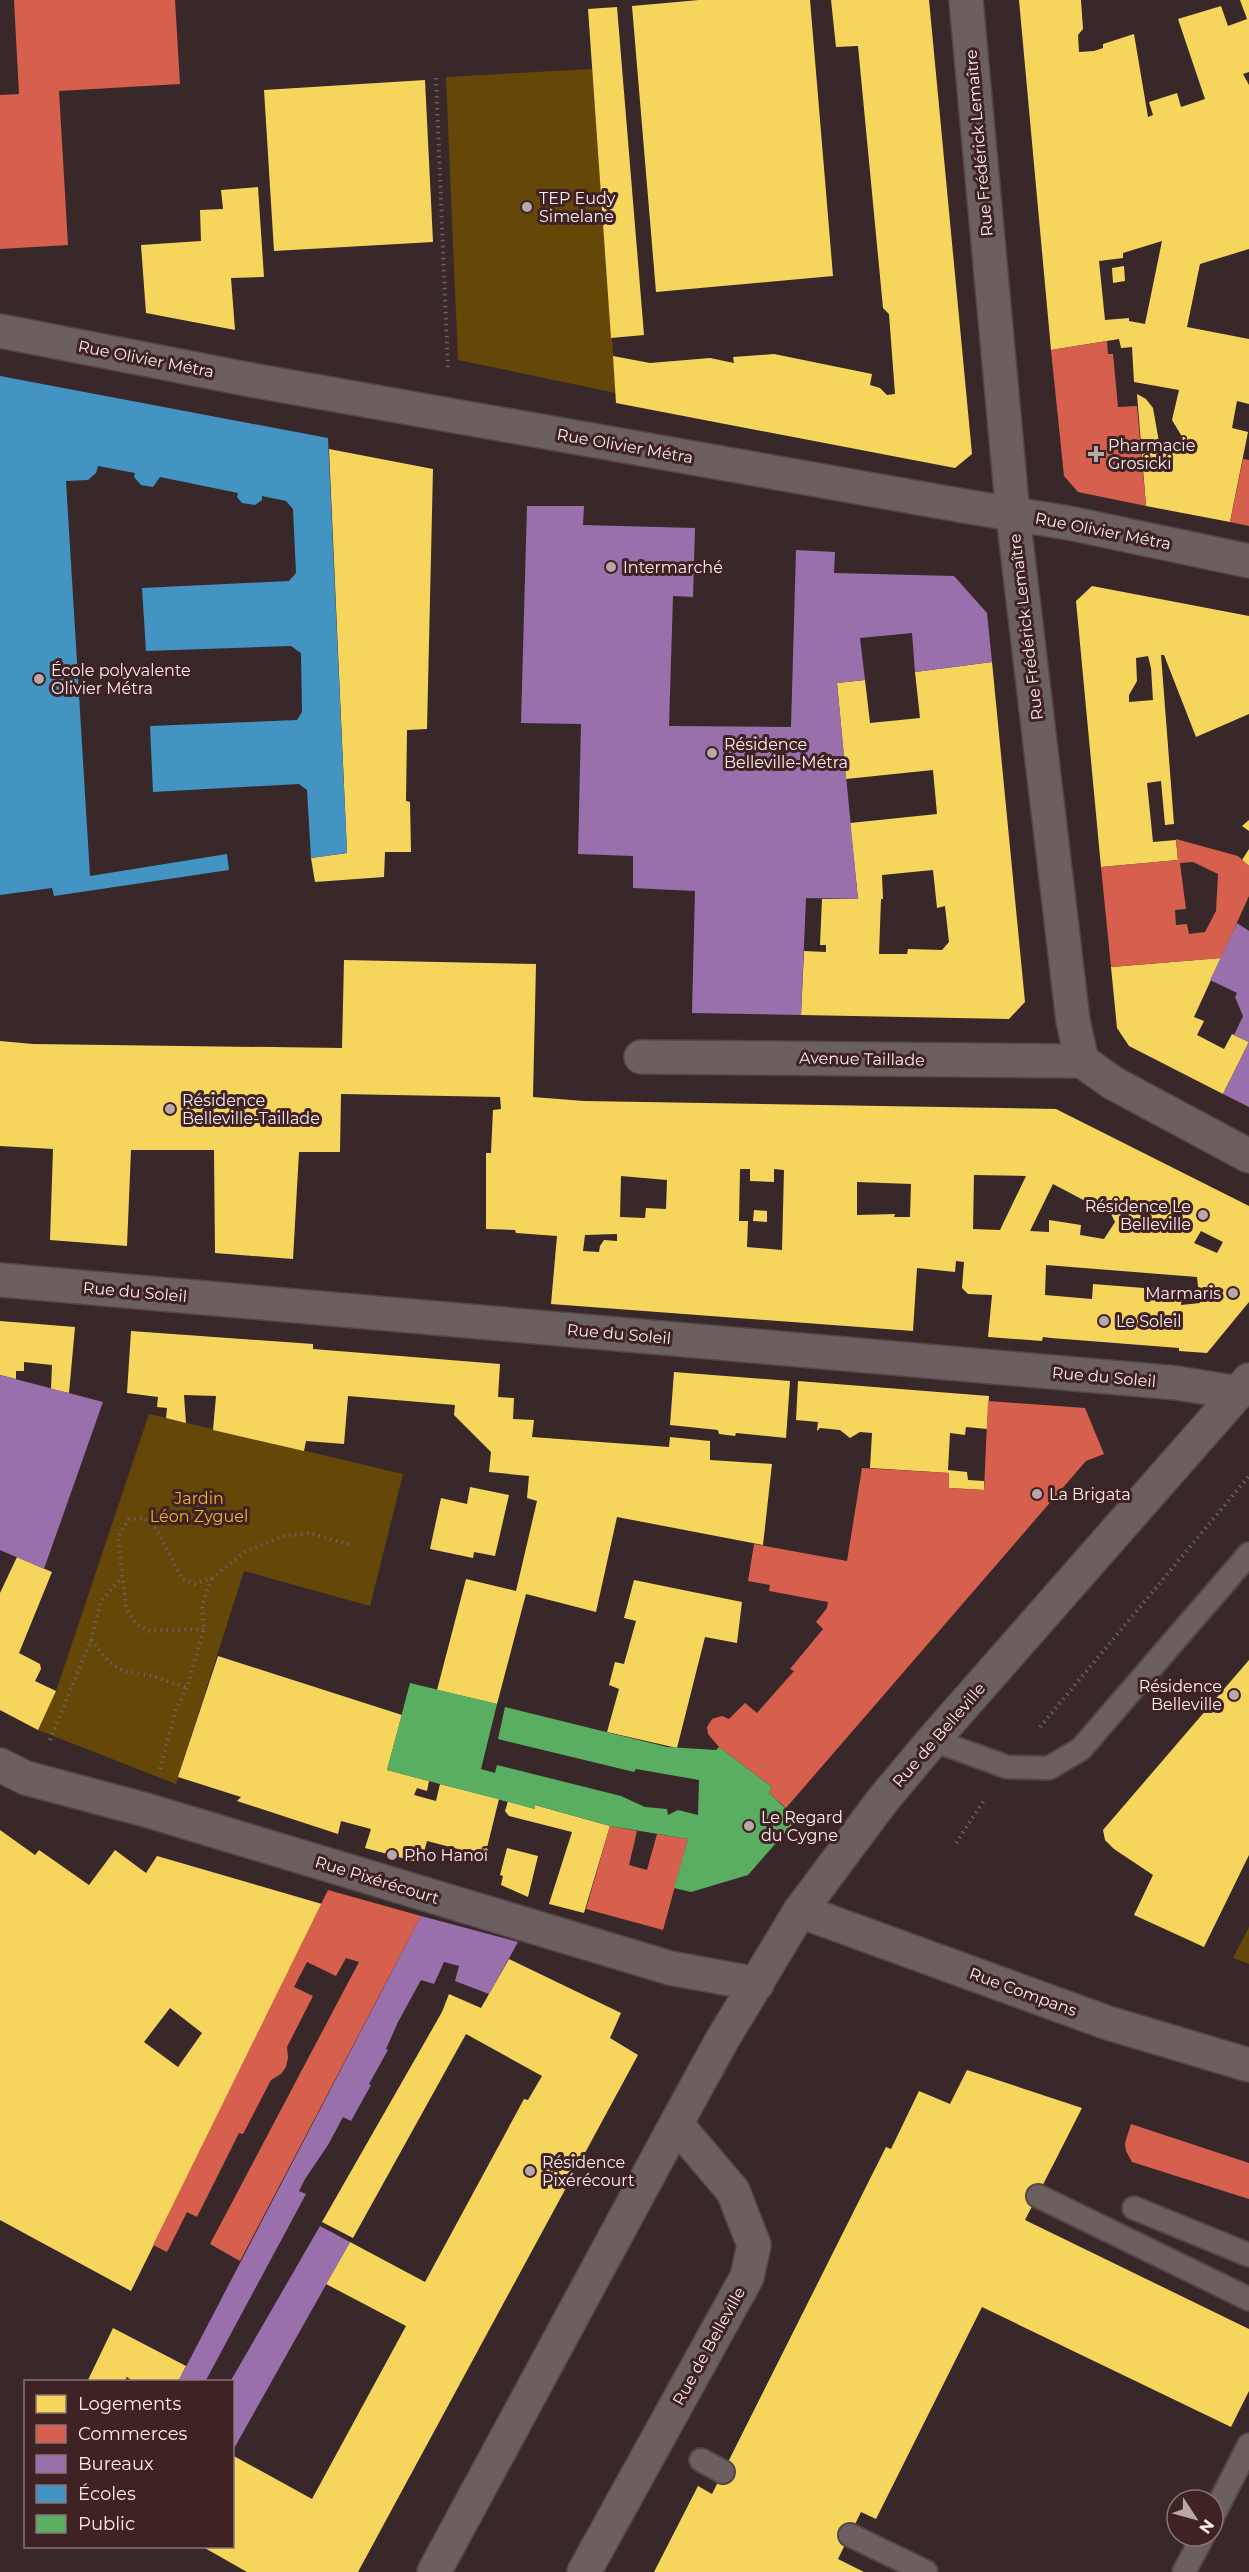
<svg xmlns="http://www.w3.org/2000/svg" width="1249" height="2572" font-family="Montserrat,sans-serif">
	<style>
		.green { fill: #654708 }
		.homes { fill: #f6d55c; fill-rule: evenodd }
		.shops { fill: #d6604d; fill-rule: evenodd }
		.offices { fill: #9970ab }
		.schools { fill: #4393c3 }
		.public { fill: #5aae61 }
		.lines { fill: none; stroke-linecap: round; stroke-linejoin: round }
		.lane-casing { stroke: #544647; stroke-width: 26 }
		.street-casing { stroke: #544647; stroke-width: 36 }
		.secondary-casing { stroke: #544647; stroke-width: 36 }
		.path { stroke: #6c6060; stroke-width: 4; stroke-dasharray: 1.5 4.5; stroke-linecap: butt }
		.lane { stroke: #6c5f60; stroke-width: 22 }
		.street { stroke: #6c5f60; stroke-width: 33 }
		.secondary { stroke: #6c5f60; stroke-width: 33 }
		.poi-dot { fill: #b8a8a9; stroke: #3f2224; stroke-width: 2 }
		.labels { text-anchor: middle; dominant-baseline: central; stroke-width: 6; stroke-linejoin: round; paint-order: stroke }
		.street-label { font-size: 16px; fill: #fdeded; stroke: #3f2224 }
		.poi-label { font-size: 16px; fill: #fdeded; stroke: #3f2224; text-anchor: start }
		.park-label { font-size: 16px; fill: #f2b12d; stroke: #3f2224 }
	</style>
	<rect width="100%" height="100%" fill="#39282a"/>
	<g class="green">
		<polygon points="592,69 616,393 458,360 446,77"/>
		<polygon points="149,1414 403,1474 370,1606 244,1571 176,1784 38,1730 56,1691"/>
		<polygon points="1249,1927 1249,1964 1233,1958"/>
	</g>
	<g class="homes">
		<polygon points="699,0 810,0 833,276 656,292 632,6"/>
		<polygon points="831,0 929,0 972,454 955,468 616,403 613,356 650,363 710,358 734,363 733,357 774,354 872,374 870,385 880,388 887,395 895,394 889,314 883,308 858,46 836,47"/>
		<path d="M 1019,0 L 1081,0 L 1083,29 L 1078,35 L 1079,52 L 1094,51 L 1103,48 L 1103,44 L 1134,34 L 1148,117 L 1153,115 L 1149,102 L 1177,93 L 1181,107 L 1205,99 L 1178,19 L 1221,6 L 1228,26 L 1247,19 L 1240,0 L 1249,0 L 1249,72 L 1243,74 L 1249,85 L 1249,249 L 1200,264 L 1187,327 L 1249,339 L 1249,404 L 1237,401 L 1232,428 L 1248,432 L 1230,522 L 1146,506 L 1137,394 L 1146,399 L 1153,408 L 1159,442 L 1185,447 L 1187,445 L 1172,420 L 1179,390 L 1134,382 L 1132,347 L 1121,348 L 1119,339 L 1051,350 ZM 1162,241 L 1145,324 L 1129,321 L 1129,318 L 1105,320 L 1099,261 L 1123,258 L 1123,253 Z"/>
		<polygon points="617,7 644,335 611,338 588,9"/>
		<polygon points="425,80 433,242 274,251 264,90"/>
		<polygon points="258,187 264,277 231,278 235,330 146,313 141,245 201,241 200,210 223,209 221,190"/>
		<polygon points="1124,266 1125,281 1113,283 1112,268"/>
		<polygon points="329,449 433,469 427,729 407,730 406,801 410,802 411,852 385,852 384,877 315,882 311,858 347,853"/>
		<path d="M 1092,586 L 1249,616 L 1249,714 L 1196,737 L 1164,655 L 1161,655 L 1174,824 L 1165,825 L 1161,781 L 1147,783 L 1153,842 L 1176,840 L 1178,860 L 1101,867 L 1076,601 ZM 1148,656 L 1151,668 L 1153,700 L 1129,702 L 1129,695 L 1137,681 L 1136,658 Z"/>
		<path d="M 992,662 L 1025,1002 L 1009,1019 L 801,1015 L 804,951 L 826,952 L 826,945 L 820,945 L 822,899 L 858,899 L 850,823 L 937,814 L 933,770 L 846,779 L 837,683 L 865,680 L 870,723 L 920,718 L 915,672 ZM 933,870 L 937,908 L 945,906 L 949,942 L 942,950 L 908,949 L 907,954 L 879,954 L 881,899 L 883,899 L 882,875 Z"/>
		<polygon points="1249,820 1249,831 1242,826"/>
		<polygon points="1249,849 1249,866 1242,860"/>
		<polygon points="1221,958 1194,1017 1204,1021 1197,1035 1224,1049 1232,1034 1249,1042 1223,1094 1129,1046 1117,1028 1111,967"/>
		<path d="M 344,960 L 536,964 L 533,1097 L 584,1101 L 1056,1109 L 1249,1206 L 1249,1302 L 1207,1353 L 1179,1351 L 1179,1348 L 1051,1338 L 1043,1337 L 1042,1341 L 988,1337 L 992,1295 L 968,1294 L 962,1288 L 964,1262 L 956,1261 L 955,1272 L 917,1268 L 913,1331 L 551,1304 L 557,1236 L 516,1233 L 515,1230 L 486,1229 L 486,1153 L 491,1153 L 493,1110 L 501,1109 L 500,1097 L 341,1094 L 340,1152 L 299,1152 L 293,1259 L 215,1253 L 214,1150 L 131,1150 L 127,1246 L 50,1240 L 53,1149 L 0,1146 L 0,1041 L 33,1044 L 342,1048 ZM 740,1169 L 750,1169 L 750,1181 L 774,1182 L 774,1169 L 784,1170 L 782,1250 L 747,1247 L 748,1221 L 739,1221 ZM 974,1175 L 1026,1176 L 1000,1230 L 973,1229 ZM 621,1176 L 667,1180 L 666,1209 L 646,1208 L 645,1218 L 620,1217 ZM 857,1182 L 911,1184 L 910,1217 L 894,1217 L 895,1214 L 857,1215 ZM 1053,1184 L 1106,1212 L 1109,1210 L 1115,1222 L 1104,1239 L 1080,1235 L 1081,1225 L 1049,1220 L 1049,1232 L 1030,1231 ZM 1201,1231 L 1223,1242 L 1217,1253 L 1194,1243 ZM 617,1234 L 617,1241 L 604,1240 L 600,1246 L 599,1252 L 583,1251 L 585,1235 ZM 1046,1265 L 1197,1277 L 1200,1303 L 1181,1305 L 1182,1291 L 1093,1284 L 1092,1299 L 1045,1295 Z"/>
		<polygon points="754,1210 767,1211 767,1222 753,1221"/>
		<polygon points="0,1321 75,1327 69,1393 51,1389 52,1365 24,1362 24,1371 16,1371 16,1379 0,1375"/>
		<polygon points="131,1331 313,1344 313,1349 500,1364 498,1397 514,1398 513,1419 534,1420 532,1437 669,1447 670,1437 710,1441 710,1460 772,1464 763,1545 617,1517 596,1612 526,1594 497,1704 437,1690 466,1579 516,1591 537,1501 527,1498 529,1476 489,1472 491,1452 454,1415 455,1405 348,1396 344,1444 306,1441 304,1451 213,1430 216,1396 184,1395 186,1423 166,1418 167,1408 157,1407 158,1397 127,1393"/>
		<polygon points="674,1372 790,1381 786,1438 736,1433 735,1436 719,1434 718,1430 670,1425"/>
		<polygon points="798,1381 989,1396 987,1429 966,1427 965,1435 950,1433 948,1470 967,1472 968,1480 984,1481 984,1490 949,1488 949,1473 870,1468 872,1433 860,1432 850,1438 840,1430 820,1428 817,1431 818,1422 796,1420"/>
		<polygon points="470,1487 509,1495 495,1556 474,1552 473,1558 430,1549 441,1498 467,1504"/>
		<polygon points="17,1557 52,1572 19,1653 40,1664 41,1669 35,1681 56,1691 38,1730 0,1710 0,1593"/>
		<polygon points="634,1580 742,1602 737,1643 705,1637 677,1748 607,1732 619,1689 609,1685 615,1662 624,1664 636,1621 624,1618"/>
		<polygon points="218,1656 402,1715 387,1770 429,1781 427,1791 417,1788 414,1795 436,1801 440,1784 499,1799 485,1856 427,1841 421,1863 365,1848 371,1829 341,1821 338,1834 237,1801 241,1797 178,1777"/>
		<polygon points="1249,1660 1249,1855 1204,1947 1134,1915 1153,1875 1114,1849 1105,1840 1103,1830"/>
		<polygon points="508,1801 535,1809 535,1805 610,1826 584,1913 549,1904 572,1832 509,1816 505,1811"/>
		<path d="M 0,1830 L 35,1855 L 39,1850 L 89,1885 L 115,1850 L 146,1873 L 157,1856 L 322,1904 L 131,2291 L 0,2220 ZM 170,2008 L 202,2033 L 178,2067 L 144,2042 Z"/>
		<polygon points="507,1848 538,1856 528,1897 501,1885 503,1876 500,1875"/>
		<polygon points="509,1959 621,2013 610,2038 638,2055 358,2572 247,2572 203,2547 232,2547 232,2455 312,2499 406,2326 326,2284 350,2242 425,2282 524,2099 528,2100 542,2076 466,2034 353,2238 322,2222 442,2012 449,1994 481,2008"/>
		<polygon points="967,2070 1082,2108 1025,2220 1249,2329 1249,2391 1231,2427 982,2307 876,2519 861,2512 838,2559 864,2572 654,2572 698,2486 712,2494 886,2147 891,2149 919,2091 950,2104"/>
		<polygon points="113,2328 186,2366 178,2382 134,2382 127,2377 124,2382 87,2382"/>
	</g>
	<g class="shops">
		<polygon points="14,0 175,0 180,84 59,91 68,245 0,249 0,95 19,94"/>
		<polygon points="1107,341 1108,354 1113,354 1118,407 1137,406 1146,506 1078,492 1064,476 1051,350"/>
		<polygon points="1243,459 1249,460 1249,526 1230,522"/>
		<path d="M 1176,839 L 1238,856 L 1249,866 L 1249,896 L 1221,958 L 1111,967 L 1101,867 L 1178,860 ZM 1193,862 L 1218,874 L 1216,911 L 1205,932 L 1189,934 L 1187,924 L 1176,925 L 1175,910 L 1186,909 L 1180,863 Z"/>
		<polygon points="988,1401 1085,1408 1104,1454 1086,1461 786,1808 769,1793 772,1787 719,1747 708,1734 707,1727 712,1719 722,1716 729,1719 745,1703 757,1713 794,1671 790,1669 823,1629 816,1622 827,1608 828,1602 769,1591 770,1585 748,1581 754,1544 847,1561 862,1468 949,1473 949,1488 984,1490"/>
		<polygon points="610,1826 637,1831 629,1865 647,1870 657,1834 688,1839 663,1930 586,1909"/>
		<polygon points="328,1890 421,1916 240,2261 210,2244 359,1962 346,1958 336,1976 307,1962 294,1987 313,1996 287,2047 288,2058 286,2067 281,2074 271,2080 243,2134 239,2133 197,2217 187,2212 167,2252 153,2245"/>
		<polygon points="1131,2124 1249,2163 1249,2199 1132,2162 1126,2151 1125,2143"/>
	</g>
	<g class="offices">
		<polygon points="527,506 584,506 583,525 695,528 693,597 673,596 669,726 791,727 796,550 835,552 834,573 954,576 987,613 992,662 915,672 912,633 860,638 865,680 837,683 858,899 806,898 801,1015 692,1013 695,891 633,888 633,856 578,854 581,724 521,723"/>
		<polygon points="1237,923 1249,931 1249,1107 1223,1094 1249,1042 1234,1035 1243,1016 1235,997 1237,993 1210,980"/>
		<polygon points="0,1375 103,1402 44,1569 0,1550"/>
		<polygon points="421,1916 518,1942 489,1994 455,1981 459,1966 444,1962 434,1984 421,1980 398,2022 386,2049 388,2050 369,2084 371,2085 351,2121 343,2117 328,2145 305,2179 299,2191 306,2194 205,2382 178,2382"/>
		<polygon points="320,2226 350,2242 232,2452 232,2382 230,2382"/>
	</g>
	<polygon class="schools" points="0,376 328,438 347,853 311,858 307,790 299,784 153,792 150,726 297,720 302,712 301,653 291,646 146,651 142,588 289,581 296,573 293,509 286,501 262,496 262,500 255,505 242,503 237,497 238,493 160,477 153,487 141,485 134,477 135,473 98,466 96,473 88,480 66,481 90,876 227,854 229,870 54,896 52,888 0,895"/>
	<polygon class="public" points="410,1683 497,1704 481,1769 495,1773 497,1765 621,1796 645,1807 667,1809 668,1815 678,1810 698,1815 699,1780 636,1769 634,1772 498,1739 505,1707 667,1747 716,1750 719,1747 772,1787 769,1793 797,1819 748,1875 691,1892 674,1888 688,1839 610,1826 535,1805 535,1809 387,1770"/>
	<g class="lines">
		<defs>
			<g id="lane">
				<polyline points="933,1740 1007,1767 1049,1768 1081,1749 1249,1554"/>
				<polyline points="1038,2196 1249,2299"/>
				<polyline points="1134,2208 1249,2255"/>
				<polyline points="701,2460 723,2472"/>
				<polyline points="1213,2516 1249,2445"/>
				<polyline points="850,2535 926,2572"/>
				<polyline points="1184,2572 1203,2536"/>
			</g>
			<g id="street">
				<polyline points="966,0 1013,515 1073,1021 1082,1061 1113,1083 1249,1156"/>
				<polyline points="0,331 257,381 970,507 1069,523 1249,561"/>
				<polyline points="641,1057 1082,1061"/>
				<polyline points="0,1280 1177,1383 1238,1393"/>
				<polyline points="0,1765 26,1778 146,1810 670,1968 757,1984"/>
				<polyline points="800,1911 1108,2023 1249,2065"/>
				<polyline points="584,2572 747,2277 754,2245 733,2191 676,2124"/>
			</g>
			<polyline id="secondary" points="434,2572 676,2124 722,2040 800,1911 882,1801 933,1740 1249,1380"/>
		</defs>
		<use href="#lane" class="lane-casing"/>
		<use href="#street" class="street-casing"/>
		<use href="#secondary" class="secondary-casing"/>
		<g class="path">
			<polyline points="436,78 448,371"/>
			<polyline points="204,1629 150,1631 136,1624 126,1607 118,1537 129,1519 144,1518 157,1530 182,1579 195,1584 212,1578 245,1552 283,1536 310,1533 350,1545"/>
			<polyline points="91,1640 109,1662 123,1671 153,1676 187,1688"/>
			<polyline points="1040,1727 1249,1476"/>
			<polyline points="50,1740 91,1640 101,1601 121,1578"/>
			<polyline points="160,1769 176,1709 187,1688 204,1629 202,1605 212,1578"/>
			<polyline points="956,1843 985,1799"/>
		</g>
		<use href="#lane" class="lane"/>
		<use href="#street" class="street"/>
		<use href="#secondary" class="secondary"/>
	</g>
	<g class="poi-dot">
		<circle cx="527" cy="207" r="6"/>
		<path d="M1093 445h6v6h6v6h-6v6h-6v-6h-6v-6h6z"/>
		<circle cx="611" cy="567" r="6"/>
		<circle cx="39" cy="679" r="6"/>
		<circle cx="712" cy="753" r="6"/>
		<circle cx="170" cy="1109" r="6"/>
		<circle cx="1203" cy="1215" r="6"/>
		<circle cx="1233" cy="1293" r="6"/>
		<circle cx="1104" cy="1321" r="6"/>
		<circle cx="1037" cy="1494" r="6"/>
		<circle cx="1234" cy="1695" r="6"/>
		<circle cx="749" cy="1826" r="6"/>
		<circle cx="392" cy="1855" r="6"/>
		<circle cx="530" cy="2171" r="6"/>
	</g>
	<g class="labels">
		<g class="street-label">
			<text transform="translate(979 143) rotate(-95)">Rue Frédérick Lemaître</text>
			<text transform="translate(146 359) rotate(11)">Rue Olivier Métra</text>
			<text transform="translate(625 446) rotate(10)">Rue Olivier Métra</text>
			<text transform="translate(1103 531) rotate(11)">Rue Olivier Métra</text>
			<text transform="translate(1026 627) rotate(-97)">Rue Frédérick Lemaître</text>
			<text transform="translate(862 1059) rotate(1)">Avenue Taillade</text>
			<text transform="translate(135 1292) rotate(5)">Rue du Soleil</text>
			<text transform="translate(619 1334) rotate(5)">Rue du Soleil</text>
			<text transform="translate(1104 1377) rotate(5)">Rue du Soleil</text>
			<text transform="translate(939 1735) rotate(-49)">Rue de Belleville</text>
			<text transform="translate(377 1880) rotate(17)">Rue Pixérécourt</text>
			<text transform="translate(1023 1992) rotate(20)">Rue Compans</text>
			<text transform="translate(709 2346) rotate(-61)">Rue de Belleville</text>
		</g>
		<g class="poi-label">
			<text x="539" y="198">TEP Eudy<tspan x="539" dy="18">Simelane</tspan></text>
			<text x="1108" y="445">Pharmacie<tspan x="1108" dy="18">Grosicki</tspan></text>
			<text x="623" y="567">Intermarché</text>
			<text x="51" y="670">École polyvalente<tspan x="51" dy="18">Olivier Métra</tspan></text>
			<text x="724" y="744">Résidence<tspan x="724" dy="18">Belleville-Métra</tspan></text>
			<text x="182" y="1100">Résidence<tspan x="182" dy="18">Belleville-Taillade</tspan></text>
			<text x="1191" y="1206" text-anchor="end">Résidence Le<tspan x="1191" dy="18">Belleville</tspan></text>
			<text x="1221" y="1293" text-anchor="end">Marmaris</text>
			<text x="1116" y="1321">Le Soleil</text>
			<text x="1049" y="1494">La Brigata</text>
			<text x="1222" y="1686" text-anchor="end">Résidence<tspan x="1222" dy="18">Belleville</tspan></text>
			<text x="761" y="1817">Le Regard<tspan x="761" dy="18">du Cygne</tspan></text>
			<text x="404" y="1855">Pho Hanoï</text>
			<text x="542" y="2162">Résidence<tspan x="542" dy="18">Pixérécourt</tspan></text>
		</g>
		<g class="park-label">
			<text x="199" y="1498">Jardin<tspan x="199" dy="18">Léon Zyguel</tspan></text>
		</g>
	</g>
	<rect x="24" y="2380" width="210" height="168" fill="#3f2224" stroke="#8b7374" stroke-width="1.5"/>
	<rect x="36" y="2395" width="30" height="18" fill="#f6d55c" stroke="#8b7374" stroke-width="1.5"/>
	<text x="78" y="2410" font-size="18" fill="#fdeded">Logements</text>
	<rect x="36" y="2425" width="30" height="18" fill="#d6604d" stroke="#8b7374" stroke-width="1.5"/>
	<text x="78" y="2440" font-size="18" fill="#fdeded">Commerces</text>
	<rect x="36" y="2455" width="30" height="18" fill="#9970ab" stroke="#8b7374" stroke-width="1.5"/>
	<text x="78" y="2470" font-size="18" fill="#fdeded">Bureaux</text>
	<rect x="36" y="2485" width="30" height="18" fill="#4393c3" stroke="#8b7374" stroke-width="1.5"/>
	<text x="78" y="2500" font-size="18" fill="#fdeded">Écoles</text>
	<rect x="36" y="2515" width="30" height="18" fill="#5aae61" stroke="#8b7374" stroke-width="1.5"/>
	<text x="78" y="2530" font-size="18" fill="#fdeded">Public</text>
	<g transform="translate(1195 2518) rotate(126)"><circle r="28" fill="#3f2224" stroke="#8b7374" stroke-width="1.5"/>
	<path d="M0-4.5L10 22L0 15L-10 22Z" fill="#b8a8a9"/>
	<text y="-9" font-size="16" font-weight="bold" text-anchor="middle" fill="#fdeded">N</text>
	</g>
</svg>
